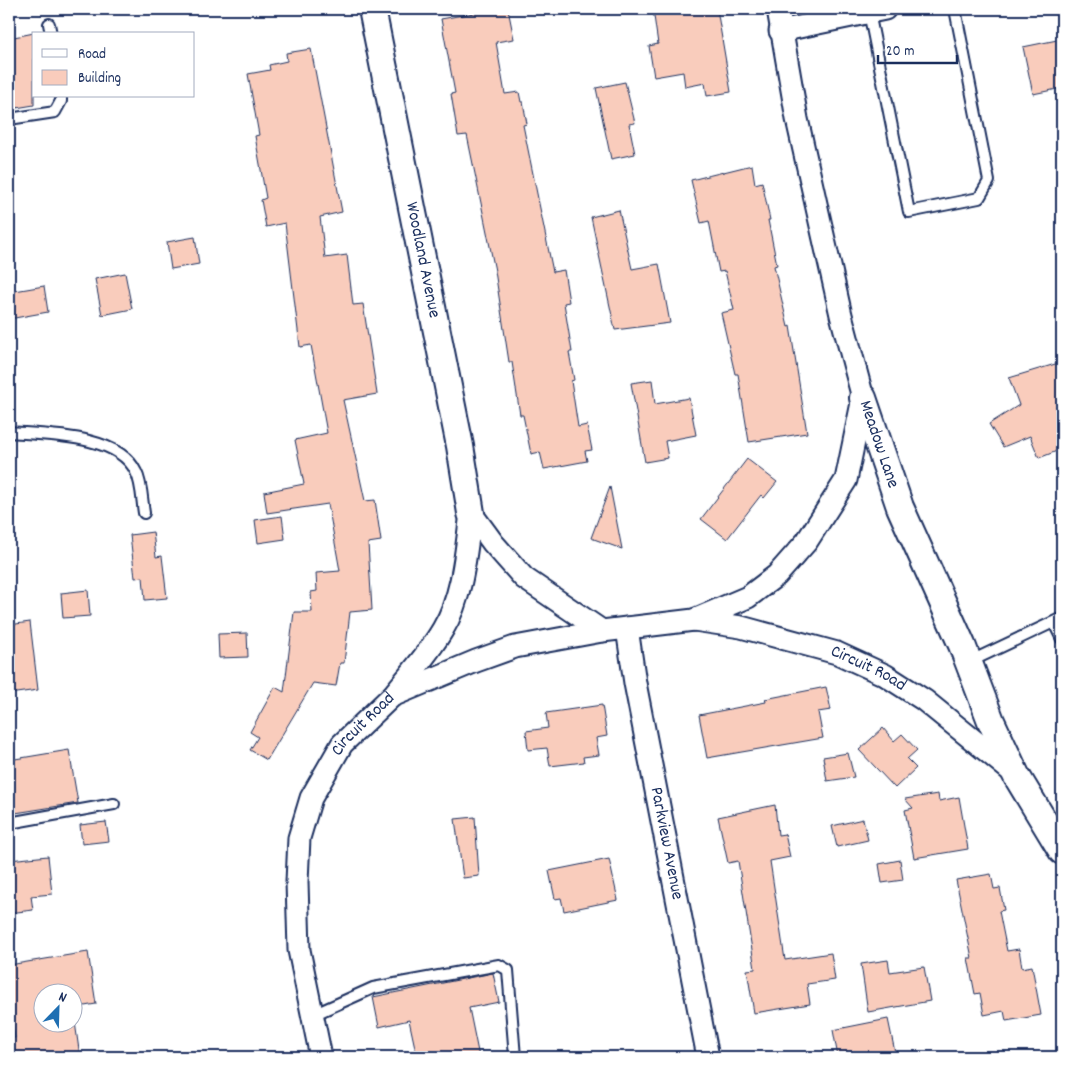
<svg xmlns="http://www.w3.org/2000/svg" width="1071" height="1066" font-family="Dekko,sans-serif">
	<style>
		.building { fill: #f9ccbc; stroke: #1b2f5e; fill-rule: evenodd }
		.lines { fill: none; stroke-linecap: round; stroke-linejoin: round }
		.service-casing { stroke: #1b2f5e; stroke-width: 14 }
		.minor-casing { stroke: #1b2f5e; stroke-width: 25 }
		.tertiary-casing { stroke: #1b2f5e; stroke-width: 30 }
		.service { stroke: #fff; stroke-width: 10 }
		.minor { stroke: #fff; stroke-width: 21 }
		.tertiary { stroke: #fff; stroke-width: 26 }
		.labels { text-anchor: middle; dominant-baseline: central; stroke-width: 5; stroke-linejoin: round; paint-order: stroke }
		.street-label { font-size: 18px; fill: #1b2f5e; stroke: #fff }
	</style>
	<rect width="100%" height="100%" fill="#fff"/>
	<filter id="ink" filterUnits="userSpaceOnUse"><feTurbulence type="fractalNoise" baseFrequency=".02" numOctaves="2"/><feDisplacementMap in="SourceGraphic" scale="10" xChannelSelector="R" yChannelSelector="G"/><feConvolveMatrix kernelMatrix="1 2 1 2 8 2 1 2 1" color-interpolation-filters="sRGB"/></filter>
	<g filter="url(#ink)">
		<g class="building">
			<polygon points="496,9 508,9 514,39 496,42 505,94 519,92 521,102 523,102 527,124 523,125 553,272 564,270 569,302 564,303 572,352 569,352 574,380 571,381 578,427 587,425 592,450 585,451 587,461 544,469 540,452 531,454 523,415 520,415 512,362 509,362 495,271 467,135 458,136 451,94 455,93 441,19"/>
			<polygon points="653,9 717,9 731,92 707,96 705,83 685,87 683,72 654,77 649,46 658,44"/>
			<polygon points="34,33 34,105 16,108 9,68 9,38"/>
			<polygon points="1062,39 1062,88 1033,94 1023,47"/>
			<polygon points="311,49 342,212 320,217 325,258 347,255 353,305 363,304 377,394 343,400 365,501 375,500 381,541 368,543 372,610 350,612 344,663 340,663 336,686 313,683 267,760 250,750 258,737 250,732 275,687 284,692 294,612 312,612 311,592 317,591 316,573 340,571 328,504 267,513 264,492 304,484 295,440 327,433 311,345 300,347 285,223 266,227 261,200 266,198 255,136 259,135 248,74 270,70 269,65 287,61 286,53"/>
			<polygon points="625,82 635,123 629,124 635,154 611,159 596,88"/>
			<polygon points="752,165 755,184 762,182 770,220 768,220 777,265 774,266 788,327 790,326 807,433 749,442 738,374 735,374 721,313 734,310 725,271 719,272 709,221 701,223 691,180"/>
			<polygon points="619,210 632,269 659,264 670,323 615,330 591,217"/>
			<polygon points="195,237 199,264 171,269 167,242"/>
			<polygon points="125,273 132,309 102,315 95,279"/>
			<polygon points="44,286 48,312 9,319 9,292"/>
			<polygon points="1062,362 1062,449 1039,458 1030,436 1003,447 989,424 1019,405 1009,378"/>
			<polygon points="652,380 655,404 689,398 696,435 665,441 668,458 645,462 631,383"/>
			<polygon points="747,459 777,482 764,498 761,495 727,539 701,519"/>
			<polygon points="610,487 622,549 591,538"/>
			<polygon points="282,516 285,539 258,543 255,520"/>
			<polygon points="153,532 156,557 162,556 167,598 145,600 143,577 135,578 130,535"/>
			<polygon points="88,590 90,616 63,618 61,593"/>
			<polygon points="30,622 38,690 9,694 9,625"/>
			<polygon points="247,633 248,657 219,658 218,634"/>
			<polygon points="826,687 831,710 818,712 823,738 707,758 699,715 766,702 765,699"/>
			<polygon points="602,705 607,736 596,738 599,755 583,757 584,762 550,766 547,748 528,750 526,731 548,728 546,713"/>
			<polygon points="883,728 894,741 902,734 917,750 907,759 916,768 895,788 859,750"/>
			<polygon points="69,750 78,803 9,814 9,760"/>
			<polygon points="848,753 854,777 827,781 823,757"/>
			<polygon points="938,794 939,801 959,797 968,849 914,858 905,810 913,808 905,799"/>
			<polygon points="775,805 778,835 785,834 790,857 770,861 785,960 831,953 835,980 807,984 810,1004 754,1013 747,970 755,969 738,861 728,863 718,817"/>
			<polygon points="475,817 479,876 463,878 455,819"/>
			<polygon points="863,819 868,840 837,847 832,826"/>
			<polygon points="106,822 109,841 82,844 80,825"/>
			<polygon points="48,856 52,894 31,896 33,910 9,913 9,860"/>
			<polygon points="609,859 618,900 564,911 561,898 555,899 549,871"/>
			<polygon points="900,860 903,880 882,883 879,864"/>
			<polygon points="991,874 994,889 1000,888 1004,910 999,911 1007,951 1019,949 1022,968 1032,966 1041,1015 1006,1021 1004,1011 984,1015 980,993 975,994 968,958 972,958 956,880"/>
			<path d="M 88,952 L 96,1004 L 73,1008 L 80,1057 L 15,1057 L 12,1038 L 15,1038 L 9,1004 L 9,965 ZM 42,994 L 72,994 L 72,1024 L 42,1024 Z"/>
			<polygon points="888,960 890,972 924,967 930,1001 868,1012 861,964"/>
			<polygon points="493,973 499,1002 469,1008 479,1057 417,1057 409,1020 379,1027 373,997"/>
			<polygon points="888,1019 896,1057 838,1057 833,1030"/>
		</g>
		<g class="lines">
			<defs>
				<g id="service">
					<polyline points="869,12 909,212 979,198 989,181 955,9"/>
					<polyline points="49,24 51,34"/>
					<polyline points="9,119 55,112 61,101 61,96"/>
					<path d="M 9,432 C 45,435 119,434 136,472 C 142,483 142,501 144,513"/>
					<polyline points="1054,623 1062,639"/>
					<polyline points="969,662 1062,618"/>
					<polyline points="9,823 114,804"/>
					<polyline points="313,1015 373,988 499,965 508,970 515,1057"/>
				</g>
				<g id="minor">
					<polyline points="780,31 885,9"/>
					<polyline points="471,513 493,543 524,578 602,631"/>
					<polyline points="694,620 748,597 777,575 807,541 846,480 863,398 841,315 797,119 778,9"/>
					<path id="s1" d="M 627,628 L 635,683 L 708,1057"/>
					<path d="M 394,694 C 411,673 429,653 443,629 C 463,596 466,551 471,513"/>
					<path id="s2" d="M 321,1057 L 299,950 L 297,882 L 299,838 L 311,798 L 342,744 L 392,696 L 476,661 L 515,647 L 602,631 L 694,620 L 741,627 L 837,653 L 885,675 L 924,700 L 1015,774"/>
				</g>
				<g id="tertiary">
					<path id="s3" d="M 372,9 L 460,446 L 471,513"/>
					<path id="s4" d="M 863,398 L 900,507 L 962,645 L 991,721 L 1016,775 L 1062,851"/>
				</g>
			</defs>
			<use href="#service" class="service-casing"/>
			<use href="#minor" class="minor-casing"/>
			<use href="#tertiary" class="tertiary-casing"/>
			<use href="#service" class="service"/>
			<use href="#minor" class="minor"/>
			<use href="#tertiary" class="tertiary"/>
		</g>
	</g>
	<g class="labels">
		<g class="street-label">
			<text stroke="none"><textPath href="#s3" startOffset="256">Woodland Avenue</textPath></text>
			<text stroke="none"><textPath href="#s4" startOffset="49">Meadow Lane</textPath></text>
			<text stroke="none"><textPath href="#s2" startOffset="890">Circuit Road</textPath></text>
			<text stroke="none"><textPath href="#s2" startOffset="354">Circuit Road</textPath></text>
			<text stroke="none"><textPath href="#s1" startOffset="219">Parkview Avenue</textPath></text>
		</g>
	</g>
	<rect width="1071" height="1066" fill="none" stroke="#fff" stroke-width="30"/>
	<rect x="15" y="15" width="1041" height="1036" fill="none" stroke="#1b2f5e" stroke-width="2" filter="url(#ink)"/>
	<rect x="32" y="32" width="162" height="65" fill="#ffffff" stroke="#a4acbf"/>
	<rect x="42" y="49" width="25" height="8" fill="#ffffff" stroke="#a4acbf"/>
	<text x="78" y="58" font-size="15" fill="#1b2f5e">Road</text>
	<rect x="42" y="70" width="25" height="15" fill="#f9ccbc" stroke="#a4acbf"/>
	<text x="78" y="82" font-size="15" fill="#1b2f5e">Building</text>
	<g transform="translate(58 1008) rotate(23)"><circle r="24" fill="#ffffff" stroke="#a4acbf"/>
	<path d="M0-4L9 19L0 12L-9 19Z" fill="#1f6fb2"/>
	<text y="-8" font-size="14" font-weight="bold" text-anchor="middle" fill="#1b2f5e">N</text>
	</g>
	<path d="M878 55v8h79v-8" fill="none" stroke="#1b2f5e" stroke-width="2.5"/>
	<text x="886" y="55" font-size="15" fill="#1b2f5e" stroke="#ffffff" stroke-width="4" paint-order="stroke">20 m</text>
</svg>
